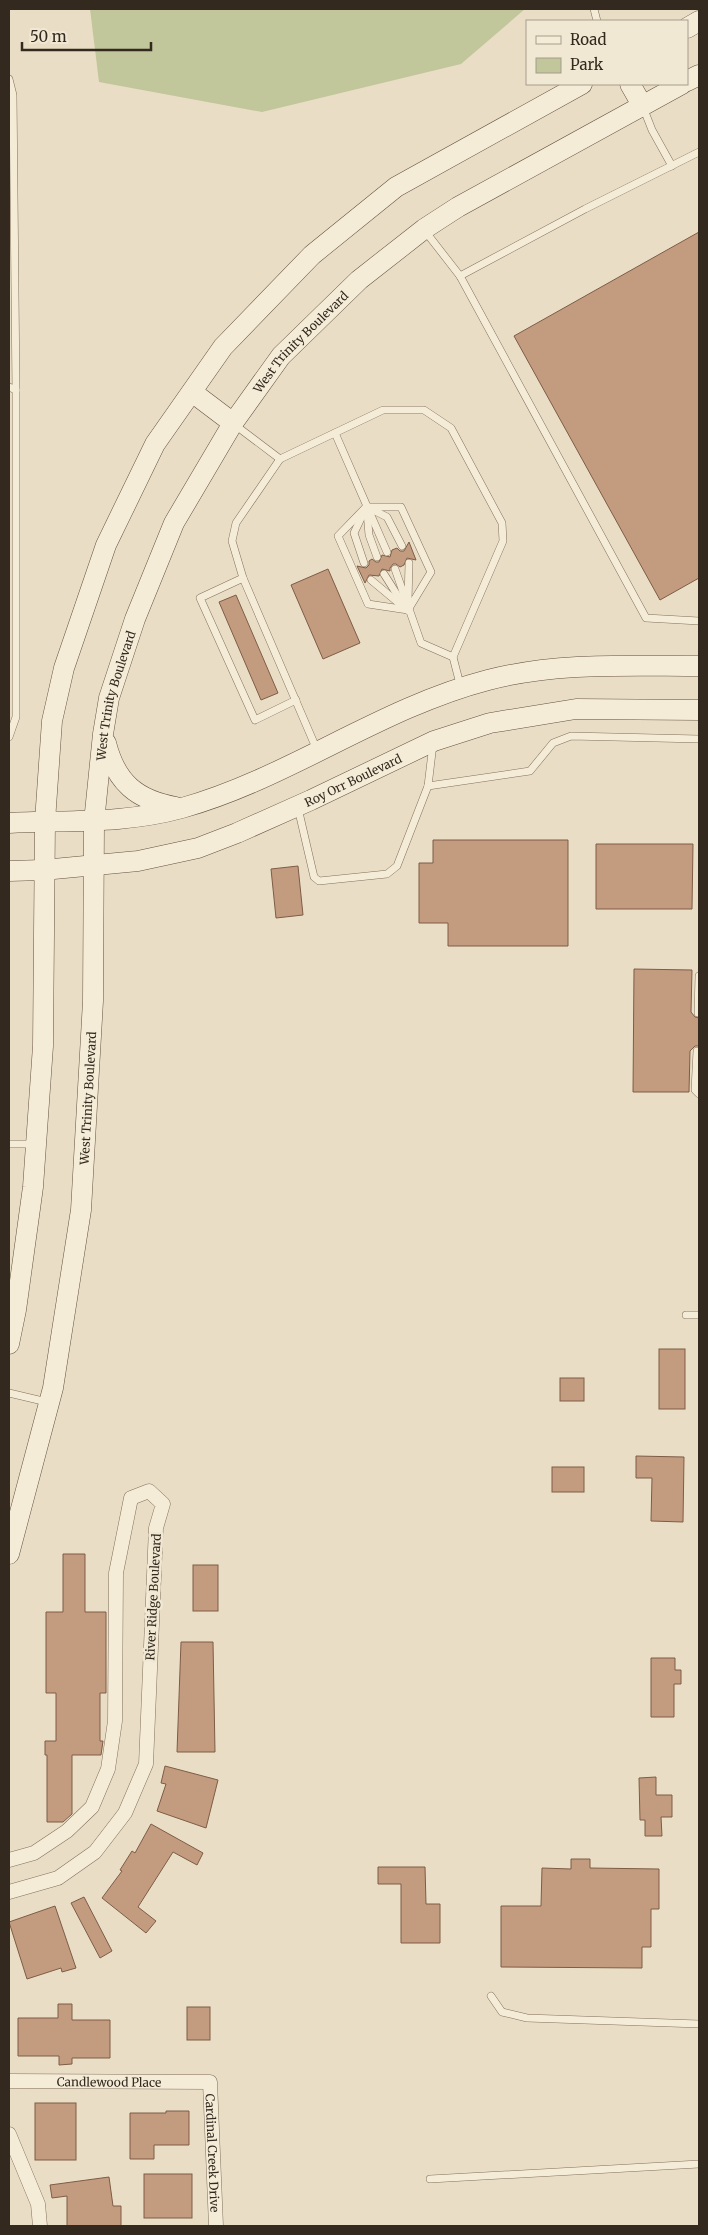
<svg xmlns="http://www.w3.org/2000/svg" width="708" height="2235" font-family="Merriweather,serif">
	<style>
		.green { fill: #c1c69b }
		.building { fill: #c39b7f; stroke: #7e5c46 }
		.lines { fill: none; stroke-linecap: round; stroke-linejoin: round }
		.lane-casing { stroke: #82705d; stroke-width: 8 }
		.street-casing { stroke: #82705d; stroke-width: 15 }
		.secondary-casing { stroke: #645240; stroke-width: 21 }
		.lane { stroke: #f5ecd8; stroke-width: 7 }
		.street { stroke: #f5ecd8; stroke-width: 14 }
		.secondary { stroke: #f5ecd8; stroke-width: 20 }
		.labels { text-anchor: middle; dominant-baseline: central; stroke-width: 5; stroke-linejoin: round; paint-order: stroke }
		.street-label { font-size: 12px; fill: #34291f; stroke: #f1e8d4 }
	</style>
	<rect width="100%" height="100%" fill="#e9dec5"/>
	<polygon class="green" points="90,9 525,9 461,64 262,112 99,82"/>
	<g class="building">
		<polygon points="699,232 699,578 660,600 514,336"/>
		<polygon points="409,542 416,560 407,558 404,565 400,567 396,564 393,564 390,568 390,571 382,569 379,576 369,575 365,583 357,566 366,568 369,565 369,561 372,559 376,562 379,562 382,555 390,557 392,550 397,548 400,551 404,551"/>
		<polygon points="328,569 360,643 323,659 291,585"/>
		<polygon points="236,595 278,693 261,700 219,602"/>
		<polygon points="433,840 568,840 568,946 448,946 448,923 419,923 419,863 433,863"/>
		<polygon points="596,844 693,844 692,909 596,909"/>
		<polygon points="298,866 303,915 276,918 271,869"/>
		<polygon points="634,969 692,970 691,1012 695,1017 699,1018 699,1046 695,1046 690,1051 689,1092 633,1092"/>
		<rect x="659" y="1349" width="26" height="60"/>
		<rect x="560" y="1378" width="24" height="23"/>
		<polygon points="636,1456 684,1457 683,1522 651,1521 652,1478 636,1478"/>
		<rect x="552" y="1467" width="32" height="25"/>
		<polygon points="63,1554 85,1554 85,1612 106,1612 106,1693 100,1693 100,1741 103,1741 101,1755 72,1755 72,1814 63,1822 47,1822 47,1755 45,1755 45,1741 56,1741 56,1693 46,1693 46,1612 63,1612"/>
		<rect x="193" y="1565" width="25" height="46"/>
		<polygon points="181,1642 213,1642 215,1752 177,1752"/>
		<polygon points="651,1658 675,1658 675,1670 681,1670 681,1684 674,1684 674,1717 651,1717"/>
		<polygon points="165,1766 218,1780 206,1828 157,1811 166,1784 161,1783"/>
		<polygon points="656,1777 656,1795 672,1795 672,1817 661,1817 662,1836 645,1836 645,1820 640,1820 639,1778"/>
		<polygon points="151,1824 203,1853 197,1865 173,1852 138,1907 156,1921 146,1933 102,1898 122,1871 120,1870 132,1851 135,1853"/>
		<polygon points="571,1859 590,1859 590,1868 659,1869 659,1909 651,1909 651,1947 642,1947 642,1968 501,1967 501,1906 541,1906 542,1868 571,1869"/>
		<polygon points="378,1867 425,1867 426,1904 440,1904 440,1943 401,1943 401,1884 378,1884"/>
		<polygon points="84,1897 112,1951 100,1958 71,1903"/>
		<polygon points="55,1906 76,1968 62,1972 61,1968 27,1979 9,1922"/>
		<polygon points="58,2004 72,2004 72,2020 110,2020 110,2058 72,2058 72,2064 59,2065 59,2056 18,2056 18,2018 58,2018"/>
		<rect x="187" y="2007" width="23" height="33"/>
		<rect x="35" y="2103" width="41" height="57"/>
		<polygon points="166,2111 189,2111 189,2145 154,2145 154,2159 130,2159 130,2113 166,2113"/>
		<rect x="144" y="2174" width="48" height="44"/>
		<polygon points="109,2177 113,2206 121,2206 121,2226 67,2226 67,2196 52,2198 50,2185"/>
	</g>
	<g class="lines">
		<defs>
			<g id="lane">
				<polyline points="594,9 597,21"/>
				<polyline points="9,79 13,95 16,390"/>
				<polyline points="643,107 652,130 672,166"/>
				<polyline points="425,231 460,276 646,618 699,621"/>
				<polyline points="460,276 585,209 699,152"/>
				<polyline points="9,387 16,390 16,717 9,737"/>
				<polyline points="235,425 280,459"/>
				<polyline points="335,433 387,552"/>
				<polygon points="366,507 401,507 431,572 408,610 368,604 338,536"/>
				<polyline points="369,508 387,517 402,546"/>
				<polyline points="364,512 354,533 364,563"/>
				<polyline points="367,512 369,535 377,557"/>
				<polyline points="395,569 421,643 453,657"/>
				<polyline points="384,574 403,604"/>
				<polyline points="243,578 200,598 255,720 296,700"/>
				<polyline points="371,580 407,610"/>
				<polyline points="408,602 409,563"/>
				<polyline points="317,750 243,578 232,541 236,523 280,459 383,410 424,410 451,428 502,523 503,541 453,657 461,688"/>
				<polyline points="428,786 530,771 553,743 571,736 699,739"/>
				<polyline points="298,808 314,877 319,881 387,874 397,866 428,786 433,744"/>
				<polyline points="698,1013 699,976"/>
				<polyline points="697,1051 695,1090 699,1094"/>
				<polyline points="9,1144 33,1144"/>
				<polyline points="686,1315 699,1315"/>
				<polyline points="9,1393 47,1402"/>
				<polyline points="491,1996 502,2012 527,2018 699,2024"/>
				<polyline points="430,2179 699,2164"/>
			</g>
			<g id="street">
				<polyline points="9,1860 34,1853 67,1831 92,1807 108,1769 115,1721 116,1573 131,1498 149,1491 163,1504 156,1528 146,1764 125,1813 95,1852 58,1878 9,1892"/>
				<path id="s1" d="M 9,2081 L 210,2082 L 216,2226"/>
				<polyline points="9,2134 38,2204 40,2226"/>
			</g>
			<g id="secondary">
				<polyline points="687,28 699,21"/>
				<polyline points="687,81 699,75"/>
				<polyline points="630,84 642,105"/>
				<polyline points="192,392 233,423"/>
				<path d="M 106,743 C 116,783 137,800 176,807"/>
				<path d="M 9,823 C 67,820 124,824 182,808 C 289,778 380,708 488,680 C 557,662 629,666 699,666"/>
				<path id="s2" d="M 9,871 L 43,870 L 138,861 L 198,848 L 237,833 L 311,800 L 434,741 L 490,723 L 576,709 L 699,710"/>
				<polyline points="9,1344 16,1310 33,1187 43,1046 45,821 52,721 64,668 106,545 155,444 223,347 312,255 396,187 582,84"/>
				<path id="s3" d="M 9,1554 L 53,1388 L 81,1210 L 93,1001 L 94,822 L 103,734 L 109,698 L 135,619 L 174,523 L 233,423 L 281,356 L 359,280 L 424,229 L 458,207 L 682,84"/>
			</g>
		</defs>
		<use href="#lane" class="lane-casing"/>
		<use href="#street" class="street-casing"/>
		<use href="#secondary" class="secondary-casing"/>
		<use href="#lane" class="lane"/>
		<use href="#street" class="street"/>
		<use href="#secondary" class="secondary"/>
	</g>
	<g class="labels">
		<g class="street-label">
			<text stroke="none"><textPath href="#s3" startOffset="1274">West Trinity Boulevard</textPath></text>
			<text stroke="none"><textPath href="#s3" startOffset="869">West Trinity Boulevard</textPath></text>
			<text stroke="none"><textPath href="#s2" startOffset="360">Roy Orr Boulevard</textPath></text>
			<text stroke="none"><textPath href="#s3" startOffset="464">West Trinity Boulevard</textPath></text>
			<text transform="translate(153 1597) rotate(-87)">River Ridge Boulevard</text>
			<text stroke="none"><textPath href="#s1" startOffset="100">Candlewood Place</textPath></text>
			<text stroke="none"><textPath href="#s1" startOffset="272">Cardinal Creek Drive</textPath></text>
		</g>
	</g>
	<rect width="708" height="2235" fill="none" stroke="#34291f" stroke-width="20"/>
	<rect x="526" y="20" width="162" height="65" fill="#f1e8d4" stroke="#a59c8c"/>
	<rect x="536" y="36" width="25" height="8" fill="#f5ecd8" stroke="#a59c8c"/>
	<text x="570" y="45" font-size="15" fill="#34291f">Road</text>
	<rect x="536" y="58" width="25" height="15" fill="#c1c69b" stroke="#a59c8c"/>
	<text x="570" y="70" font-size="15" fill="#34291f">Park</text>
	<path d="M22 42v8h129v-8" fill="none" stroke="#34291f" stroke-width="2.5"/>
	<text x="30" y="42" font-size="15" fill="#34291f" stroke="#f1e8d4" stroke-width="4" paint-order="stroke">50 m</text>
</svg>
